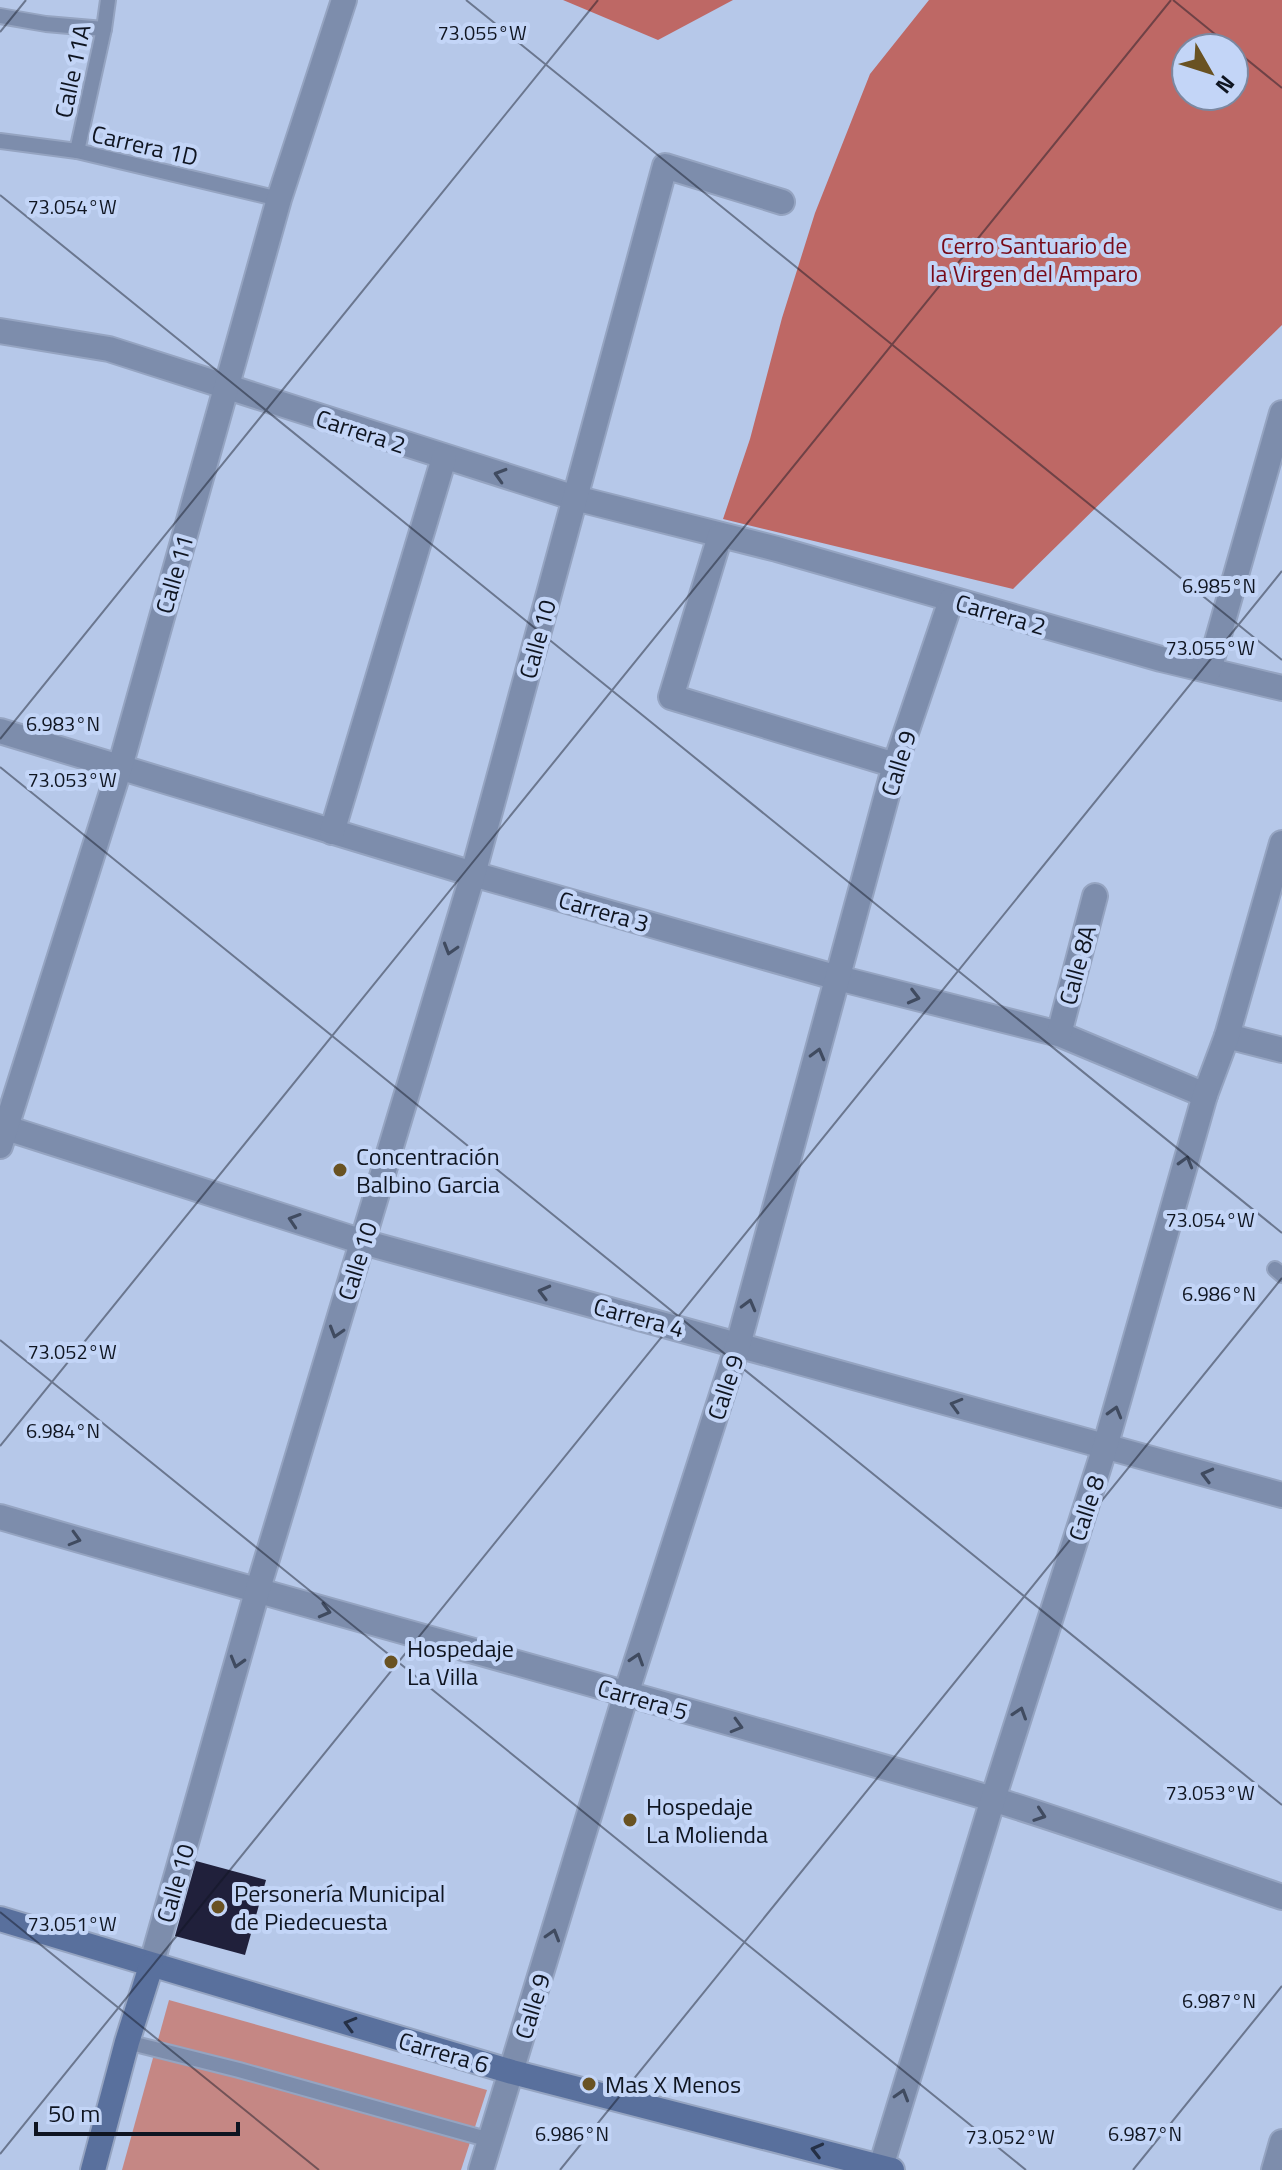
<svg xmlns="http://www.w3.org/2000/svg" width="1282" height="2170" font-family="'Titillium Web',sans-serif">
	<style>
		.green { fill: #c58784 }
		.forest { fill: #be6865; fill-rule: evenodd }
		.building { fill: #20203b }
		.lines { fill: none; stroke-linecap: round; stroke-linejoin: round }
		.lane-casing { stroke: #95a4c1; stroke-width: 18 }
		.street-casing { stroke: #95a4c1; stroke-width: 28 }
		.secondary-casing { stroke: #95a4c1; stroke-width: 28 }
		.lane { stroke: #7d8dac; stroke-width: 14 }
		.street { stroke: #7d8dac; stroke-width: 24 }
		.secondary { stroke: #59709d; stroke-width: 24 }
		.oneway { stroke: #404b60 }
		.oneway2 { stroke: #253046 }
		.ticks { fill: none; stroke: #0f1521; stroke-width: 2; stroke-opacity: 0.45 }
		.poi-dot { fill: #695222; stroke: #c3d5f7; stroke-width: 3 }
		.labels { text-anchor: middle; dominant-baseline: central; stroke-width: 8; stroke-linejoin: round; paint-order: stroke }
		.street-label { font-size: 24px; fill: #0f1521; stroke: #c3d5f7 }
		.park-label { font-size: 24px; fill: #780a18; stroke: #c3d5f7 }
		.poi-label { font-size: 24px; fill: #0f1521; stroke: #c3d5f7; text-anchor: start }
		.ticks-label { font-size: 20px; text-anchor: middle; fill: #0f1521; stroke: #c3d5f7; stroke-width: 8; stroke-linejoin: round; paint-order: stroke }
	</style>
	<rect width="100%" height="100%" fill="#b6c8e9"/>
	<polygon class="green" points="169,2000 487,2090 461,2170 122,2170"/>
	<g class="forest">
		<polygon points="563,0 733,0 658,40"/>
		<path d="M 929,0 L 1282,0 L 1282,325 L 1013,589 L 723,519 L 750,439 L 782,318 L 815,213 L 870,74 ZM 1234,48 L 1234,96 L 1186,96 L 1186,48 Z"/>
	</g>
	<polygon class="building" points="196,1861 266,1880 245,1955 175,1936"/>
	<g class="lines">
		<defs>
			<g id="lane">
				<polyline points="0,16 46,24 104,29"/>
				<polyline points="0,141 77,151 279,199"/>
				<polyline points="77,151 104,29 108,0"/>
				<polyline points="1275,1269 1282,1275"/>
				<polyline points="127,2042 239,2070 490,2140"/>
			</g>
			<g id="street">
				<polyline points="0,331 109,349 575,498 777,549 1161,659 1282,688"/>
				<polyline points="720,536 671,697 895,765"/>
				<polyline points="1209,670 1282,413"/>
				<polyline points="0,731 473,874 838,978 1059,1034 1205,1095"/>
				<polyline points="332,832 444,458"/>
				<polyline points="1059,1034 1095,896"/>
				<polyline points="1227,1036 1282,1050"/>
				<polyline points="0,1126 363,1242 1282,1495"/>
				<polyline points="0,1146 120,767 279,199 344,0"/>
				<path d="M 0,1517 C 329,1613 660,1700 989,1798 C 1087,1828 1185,1864 1282,1897"/>
				<polyline points="151,1966 257,1592 473,874 665,166 782,202"/>
				<polyline points="481,2170 626,1694 738,1345 895,765 951,600"/>
				<polyline points="880,2170 993,1799 1105,1447 1205,1095 1227,1036 1282,843"/>
				<polyline points="1274,2170 1282,2142"/>
			</g>
			<g id="secondary">
				<polyline points="0,1919 512,2072 892,2170"/>
				<polyline points="93,2170 127,2042 151,1966"/>
			</g>
		</defs>
		<use href="#lane" class="lane-casing"/>
		<use href="#street" class="street-casing"/>
		<use href="#secondary" class="secondary-casing"/>
		<use href="#lane" class="lane"/>
		<use href="#street" class="street"/>
		<use href="#secondary" class="secondary"/>
	</g>
	<defs><path id="oneway-chevron" d="M-2-3.5L2.5 0L-2 3.5" fill="none" stroke-width="1.6" stroke-linecap="round" stroke-linejoin="round" transform="scale(2)"/></defs>
	<g class="oneway">
		<use href="#oneway-chevron" transform="translate(500 475) rotate(-163)"/>
		<use href="#oneway-chevron" transform="translate(450 949) rotate(107)"/>
		<use href="#oneway-chevron" transform="translate(914 997) rotate(14)"/>
		<use href="#oneway-chevron" transform="translate(818 1054) rotate(-75)"/>
		<use href="#oneway-chevron" transform="translate(1186 1162) rotate(-74)"/>
		<use href="#oneway-chevron" transform="translate(294 1220) rotate(-162)"/>
		<use href="#oneway-chevron" transform="translate(544 1292) rotate(-165)"/>
		<use href="#oneway-chevron" transform="translate(749 1305) rotate(-75)"/>
		<use href="#oneway-chevron" transform="translate(336 1332) rotate(107)"/>
		<use href="#oneway-chevron" transform="translate(956 1405) rotate(-164)"/>
		<use href="#oneway-chevron" transform="translate(1115 1412) rotate(-74)"/>
		<use href="#oneway-chevron" transform="translate(1207 1475) rotate(-165)"/>
		<use href="#oneway-chevron" transform="translate(75 1539) rotate(16)"/>
		<use href="#oneway-chevron" transform="translate(325 1611) rotate(15)"/>
		<use href="#oneway-chevron" transform="translate(637 1659) rotate(-72)"/>
		<use href="#oneway-chevron" transform="translate(237 1662) rotate(106)"/>
		<use href="#oneway-chevron" transform="translate(1020 1713) rotate(-72)"/>
		<use href="#oneway-chevron" transform="translate(737 1726) rotate(16)"/>
		<use href="#oneway-chevron" transform="translate(1040 1815) rotate(19)"/>
		<use href="#oneway-chevron" transform="translate(553 1935) rotate(-73)"/>
		<use href="#oneway-chevron" transform="translate(902 2095) rotate(-73)"/>
	</g>
	<g class="oneway2">
		<use href="#oneway-chevron" transform="translate(350 2024) rotate(-164)"/>
		<use href="#oneway-chevron" transform="translate(817 2150) rotate(-166)"/>
	</g>
	<path class="ticks" d="M 466,0 L 1282,660M 1173,0 L 1232,48M 0,32 L 26,0M 1234,49 L 1282,88M 0,195 L 1282,1233M 0,739 L 598,0M 0,767 L 1282,1805M 0,1340 L 1026,2170M 0,1446 L 1171,0M 0,1912 L 319,2170M 0,2154 L 1282,571M 560,2170 L 1282,1278M 1133,2170 L 1282,1986"/>
	<g class="poi-dot">
		<circle cx="340" cy="1170" r="8"/>
		<circle cx="391" cy="1662" r="8"/>
		<circle cx="630" cy="1820" r="8"/>
		<circle cx="218" cy="1907" r="8"/>
		<circle cx="589" cy="2084" r="8"/>
	</g>
	<g class="labels">
		<g class="street-label">
			<text transform="translate(72 71) rotate(-78)">Calle 11A</text>
			<text transform="translate(145 145) rotate(13)">Carrera 1D</text>
			<text transform="translate(361 431) rotate(18)">Carrera 2</text>
			<text transform="translate(174 574) rotate(-74)">Calle 11</text>
			<text transform="translate(1001 614) rotate(16)">Carrera 2</text>
			<text transform="translate(537 639) rotate(-75)">Calle 10</text>
			<text transform="translate(898 763) rotate(-73)">Calle 9</text>
			<text transform="translate(604 911) rotate(16)">Carrera 3</text>
			<text transform="translate(1077 965) rotate(-75)">Calle 8A</text>
			<text transform="translate(357 1261) rotate(-73)">Calle 10</text>
			<text transform="translate(639 1317) rotate(15)">Carrera 4</text>
			<text transform="translate(725 1387) rotate(-72)">Calle 9</text>
			<text transform="translate(1086 1508) rotate(-72)">Calle 8</text>
			<text transform="translate(643 1699) rotate(16)">Carrera 5</text>
			<text transform="translate(175 1883) rotate(-74)">Calle 10</text>
			<text transform="translate(532 2006) rotate(-73)">Calle 9</text>
			<text transform="translate(444 2052) rotate(16)">Carrera 6</text>
		</g>
		<g class="park-label">
			<text x="1034" y="245">Cerro Santuario de<tspan x="1034" dy="28">la Virgen del Amparo</tspan></text>
		</g>
		<g class="poi-label">
			<text x="356" y="1156">Concentración<tspan x="356" dy="28">Balbino Garcia</tspan></text>
			<text x="407" y="1648">Hospedaje<tspan x="407" dy="28">La Villa</tspan></text>
			<text x="646" y="1806">Hospedaje<tspan x="646" dy="28">La Molienda</tspan></text>
			<text x="234" y="1893">Personería Municipal<tspan x="234" dy="28">de Piedecuesta</tspan></text>
			<text x="605" y="2084">Mas X Menos</text>
		</g>
	</g>
	<g class="ticks-label">
		<text x="482" y="40">73.055°W</text>
		<text x="72" y="214">73.054°W</text>
		<text x="1219" y="593">6.985°N</text>
		<text x="1210" y="655">73.055°W</text>
		<text x="63" y="731">6.983°N</text>
		<text x="72" y="787">73.053°W</text>
		<text x="1210" y="1227">73.054°W</text>
		<text x="1219" y="1301">6.986°N</text>
		<text x="72" y="1359">73.052°W</text>
		<text x="63" y="1438">6.984°N</text>
		<text x="1210" y="1800">73.053°W</text>
		<text x="72" y="1931">73.051°W</text>
		<text x="1219" y="2008">6.987°N</text>
		<text x="572" y="2141">6.986°N</text>
		<text x="1145" y="2141">6.987°N</text>
		<text x="1010" y="2144">73.052°W</text>
	</g>
	<g transform="translate(1210 72) rotate(129)"><circle r="38" fill="#c3d5f7" stroke="#7b88a1" stroke-width="2"/>
	<path d="M0-6L14 30L0 20L-14 30Z" fill="#695222"/>
	<text y="-12" font-size="22" font-weight="bold" text-anchor="middle" fill="#0f1521">N</text>
	</g>
	<path d="M36 2122v12h202v-12" fill="none" stroke="#0f1521" stroke-width="4"/>
	<text x="48" y="2122" font-size="24" fill="#0f1521" stroke="#c3d5f7" stroke-width="6" paint-order="stroke">50 m</text>
</svg>
